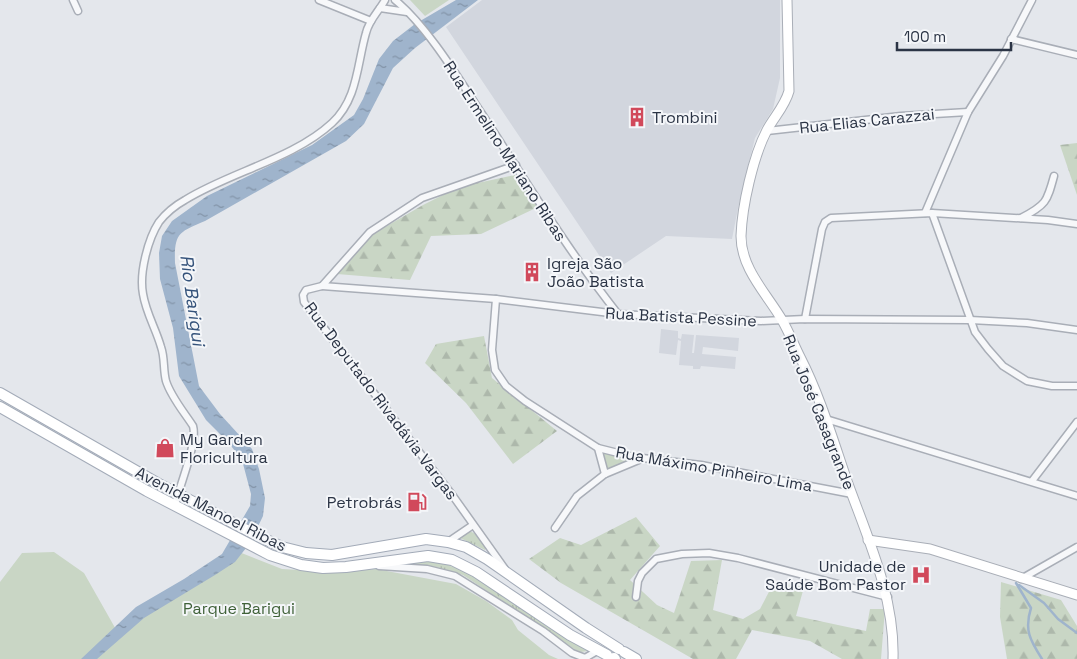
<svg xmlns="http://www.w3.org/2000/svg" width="1077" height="659" font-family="'Space Grotesk',sans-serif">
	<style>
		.built { fill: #d2d6de }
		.grass { fill: url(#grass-tufts) }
		.forest { fill: url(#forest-firs) }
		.park { fill: #c9d6c5 }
		.water { fill: url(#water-ripples) }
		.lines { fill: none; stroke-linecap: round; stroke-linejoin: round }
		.stream { stroke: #9fb4cc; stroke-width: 2.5 }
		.street-casing { stroke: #a9aeb7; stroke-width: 9 }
		.secondary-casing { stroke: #a9aeb7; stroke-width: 11 }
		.primary-casing { stroke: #a3abb8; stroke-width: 12 }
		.street { stroke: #f7f8fa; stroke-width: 6 }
		.secondary { stroke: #fff; stroke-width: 9 }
		.primary { stroke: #fff; stroke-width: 10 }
		.labels { text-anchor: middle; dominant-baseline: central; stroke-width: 4; stroke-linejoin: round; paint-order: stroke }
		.poi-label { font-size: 16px; fill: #2b3445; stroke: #f4f6f9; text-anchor: start }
		.street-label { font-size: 16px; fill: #2b3445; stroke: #f4f6f9 }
		.park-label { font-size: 16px; fill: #3f6138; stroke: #f4f6f9 }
		.water-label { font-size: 18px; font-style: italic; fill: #34527a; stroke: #f4f6f9 }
	</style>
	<defs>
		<pattern id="grass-tufts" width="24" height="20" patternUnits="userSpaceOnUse" patternTransform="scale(1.25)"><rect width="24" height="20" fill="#c9d6c5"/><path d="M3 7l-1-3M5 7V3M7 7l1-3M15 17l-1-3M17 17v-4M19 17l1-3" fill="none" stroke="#adb8ab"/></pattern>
		<pattern id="forest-firs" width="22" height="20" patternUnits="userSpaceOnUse" patternTransform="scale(1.25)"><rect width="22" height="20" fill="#c9d6c5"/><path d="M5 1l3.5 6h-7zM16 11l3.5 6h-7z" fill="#adb8ab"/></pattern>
		<pattern id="water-ripples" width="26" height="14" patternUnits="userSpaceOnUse" patternTransform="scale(1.25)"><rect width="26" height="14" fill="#9fb4cc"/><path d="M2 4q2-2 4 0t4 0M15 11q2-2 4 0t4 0" fill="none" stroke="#8293a7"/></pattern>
	</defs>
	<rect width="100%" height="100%" fill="#e4e7ec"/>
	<g class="built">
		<polygon points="482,0 780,0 780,78 773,109 755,138 738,208 732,239 666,236 611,273 446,27"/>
		<polygon points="661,329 678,331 678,338 681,339 682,334 694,335 692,353 694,353 696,335 739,338 738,351 703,347 702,354 736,357 735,369 701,366 700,369 693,369 693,366 679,365 681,341 678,340 676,355 659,353"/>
	</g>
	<g class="grass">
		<polygon points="469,531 474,533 486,548 485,550 460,538"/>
		<path d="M 425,561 C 461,562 491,588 520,608 C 542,623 564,638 588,651 L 581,652 L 574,649 L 463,575 L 437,567 L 404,564 Z"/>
	</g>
	<g class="forest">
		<polygon points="1077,143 1077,195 1060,145"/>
		<polygon points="515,175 538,207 481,234 431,236 410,280 337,274 373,234 423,205 459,187"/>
		<polygon points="484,336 492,378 557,431 513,464 466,403 425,363 436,344"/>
		<polygon points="636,517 660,546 630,580 657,605 674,613 691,561 722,560 713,610 743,619 760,609 774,582 804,587 796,616 866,631 870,609 885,609 881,659 842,659 810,641 752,630 736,659 693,659 561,583 529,559 560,538 581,545"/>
		<polygon points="1001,582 1061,600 1077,626 1077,659 1007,659 1000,617"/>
	</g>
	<g class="park">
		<polygon points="410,0 449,0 425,16"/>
		<polygon points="600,450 634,460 606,471"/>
		<polygon points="234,550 282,569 335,572 376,569 456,584 486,601 512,620 518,630 549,655 558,659 0,659 0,582 22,553 54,552 84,573 118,633"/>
	</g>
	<path class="water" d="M 456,0 L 478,0 L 415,48 L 393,68 L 364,124 L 346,141 L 205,221 C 179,232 174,233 175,263 L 199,386 L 220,414 L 252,449 L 259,469 L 265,498 L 263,516 L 250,543 L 235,562 L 215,575 L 144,618 L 97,659 L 81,659 L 136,607 L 184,579 L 222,554 L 250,506 L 251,494 L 242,460 L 228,442 L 206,420 L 179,376 L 173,328 L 160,279 L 159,253 L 162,236 L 172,221 L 207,196 L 312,145 L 354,115 L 363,99 L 379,59 L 393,41 L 415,24 Z"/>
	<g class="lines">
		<g class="stream">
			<path d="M 1016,583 L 1031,608 C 1024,630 1030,640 1042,659"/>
			<polyline points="1019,585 1044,603 1058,619 1077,633"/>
		</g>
		<defs>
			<g id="street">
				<polyline points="73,0 78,11"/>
				<polyline points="319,0 371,21"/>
				<path d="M 395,0 C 427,26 459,79 482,114 C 526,181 568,251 618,314"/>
				<polyline points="380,8 407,12"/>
				<polyline points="1011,39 1077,55"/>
				<polyline points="767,131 901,116 968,112"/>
				<polyline points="516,165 422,198 370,232 322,286 496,299 618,314 761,321 805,319 970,320 1027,323 1077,330"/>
				<polyline points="925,213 968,112 1003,56 1032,0"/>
				<polyline points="932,213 975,332 988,349 1003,366 1027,381 1052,386 1077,386"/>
				<path d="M 1021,218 C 1046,205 1047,202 1054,176"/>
				<polyline points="322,286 306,290 303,295 304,302 453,496 505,569"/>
				<polyline points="496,299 492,350 495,370 506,386 525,401 598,448 634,457 701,465 852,494"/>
				<polyline points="805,319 822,229 825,222 831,218 932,213 1048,220 1077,224"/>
				<polyline points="826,419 1077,496"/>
				<polyline points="598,448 605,474"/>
				<polyline points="1032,481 1077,422"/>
				<path d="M 175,506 C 179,486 198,443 193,426 C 184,412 171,397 166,381 C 163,370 165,358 161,347 C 156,329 146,313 143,294 C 139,273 148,239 159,222 C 166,213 176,205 185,200 C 230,172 293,159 332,123 C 358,99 357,64 366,33 C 369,20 379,11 385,0"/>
				<polyline points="555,528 577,496 605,474 641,459"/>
				<polyline points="448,542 473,525"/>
				<polyline points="379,566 427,569 455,576 543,631 572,653 585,658 597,651"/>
				<polyline points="1021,579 1077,547"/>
				<polyline points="636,597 638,581 642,573 656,559 682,554 709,553 738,558 888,597"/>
			</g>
			<g id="secondary">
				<path d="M 787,0 L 789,91 C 785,106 774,117 767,130 C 753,157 742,206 741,236 C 741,269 767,294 782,320 C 789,332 794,345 800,357 C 820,396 833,440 847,481 C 868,539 895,597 893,659"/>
				<polyline points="868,540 930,549 1077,595"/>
			</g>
			<g id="primary">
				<polyline points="0,393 159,484 260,537 282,547 306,553 332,555 426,539 448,542 466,547 487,559 586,628 619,649"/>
				<polyline points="0,407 147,491 270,555 301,565 323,568 346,567 428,556 452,560 476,572 570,635 607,655"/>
				<polyline points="624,652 636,659"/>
				<polyline points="614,658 615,659"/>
			</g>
		</defs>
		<use href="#street" class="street-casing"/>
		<use href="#secondary" class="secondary-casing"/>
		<use href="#primary" class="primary-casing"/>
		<use href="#street" class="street"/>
		<use href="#secondary" class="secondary"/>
		<use href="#primary" class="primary"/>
	</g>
	<defs>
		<symbol id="building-bare" viewBox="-9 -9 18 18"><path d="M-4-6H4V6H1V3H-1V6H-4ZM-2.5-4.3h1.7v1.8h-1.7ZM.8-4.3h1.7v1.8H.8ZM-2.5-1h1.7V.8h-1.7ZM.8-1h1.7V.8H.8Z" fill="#d1495b" stroke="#f4f6f9" stroke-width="2.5" paint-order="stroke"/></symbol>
		<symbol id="shop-bare" viewBox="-9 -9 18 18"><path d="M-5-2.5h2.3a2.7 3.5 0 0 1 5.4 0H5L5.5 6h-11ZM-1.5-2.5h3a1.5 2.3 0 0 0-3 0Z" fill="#d1495b" stroke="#f4f6f9" stroke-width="2.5" paint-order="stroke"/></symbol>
		<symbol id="fuel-bare" viewBox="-9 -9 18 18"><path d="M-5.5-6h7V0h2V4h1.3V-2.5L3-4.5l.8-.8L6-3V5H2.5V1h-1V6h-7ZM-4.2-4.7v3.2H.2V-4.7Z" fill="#d1495b" stroke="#f4f6f9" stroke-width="2.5" paint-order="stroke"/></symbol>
		<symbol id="hospital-bare" viewBox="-9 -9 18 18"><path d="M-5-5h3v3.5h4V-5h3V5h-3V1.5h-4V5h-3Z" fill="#d1495b" stroke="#f4f6f9" stroke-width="2.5" paint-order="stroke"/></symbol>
	</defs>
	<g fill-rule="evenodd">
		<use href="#building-bare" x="623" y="103" width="28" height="28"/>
		<use href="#building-bare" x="518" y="258" width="28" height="28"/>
		<use href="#shop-bare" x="151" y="434" width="28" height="28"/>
		<use href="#fuel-bare" x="403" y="488" width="28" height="28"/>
		<use href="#hospital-bare" x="907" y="561" width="28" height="28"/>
	</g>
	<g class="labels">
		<g class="poi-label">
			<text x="652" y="117">Trombini</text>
			<text x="547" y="263">Igreja São<tspan x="547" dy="18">João Batista</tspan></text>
			<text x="180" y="439">My Garden<tspan x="180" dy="18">Floricultura</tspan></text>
			<text x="402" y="502" text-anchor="end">Petrobrás</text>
			<text x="906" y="566" text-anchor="end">Unidade de<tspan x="906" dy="18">Saúde Bom Pastor</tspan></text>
		</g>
		<g class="street-label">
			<text transform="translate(867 121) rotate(-6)">Rua Elias Carazzai</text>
			<text transform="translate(505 151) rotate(57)">Rua Ermelino Mariano Ribas</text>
			<text transform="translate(681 317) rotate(3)">Rua Batista Pessine</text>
			<text transform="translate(381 401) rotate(53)">Rua Deputado Rivadávia Vargas</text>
			<text transform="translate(819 412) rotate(68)">Rua José Casagrande</text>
			<text transform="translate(714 469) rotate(10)">Rua Máximo Pinheiro Lima</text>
			<text transform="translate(211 509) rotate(27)">Avenida Manoel Ribas</text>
		</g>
		<g class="park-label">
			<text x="239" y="608">Parque Barigui</text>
		</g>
		<g class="water-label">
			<text transform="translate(193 300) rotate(82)">Rio Barigui</text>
		</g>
	</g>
	<path d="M897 42v8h114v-8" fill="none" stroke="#2b3445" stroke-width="2.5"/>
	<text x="904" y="42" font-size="15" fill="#2b3445" stroke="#f4f6f9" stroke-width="4" paint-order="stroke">100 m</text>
</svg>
